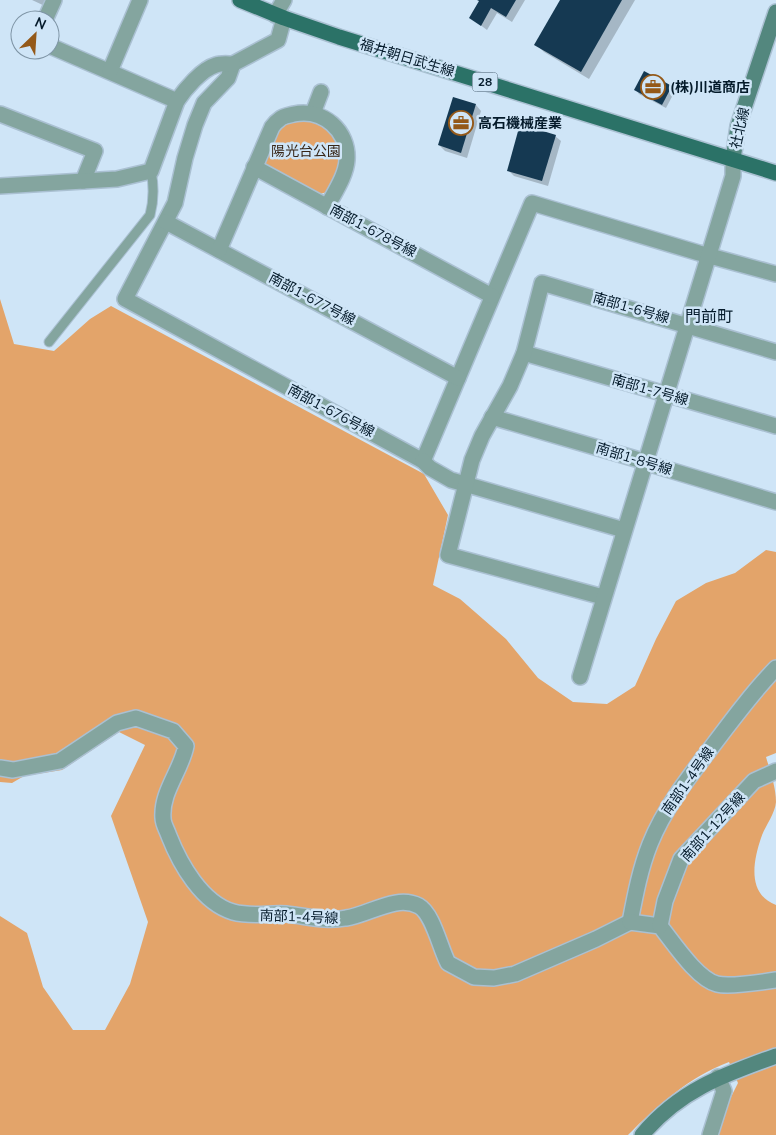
<svg xmlns="http://www.w3.org/2000/svg" width="776" height="1135" font-family="'Nunito Sans','Noto Sans JP',sans-serif">
	<style>
		.green { fill: #e3a46a }
		.shadow { fill: #0003 }
		.building { fill: #153952 }
		.lines { fill: none; stroke-linecap: round; stroke-linejoin: round }
		.lane-casing { stroke: #aac0d2; stroke-width: 11 }
		.street-casing { stroke: #aac0d2; stroke-width: 18 }
		.secondary-casing { stroke: #aac0d2; stroke-width: 18 }
		.primary-casing { stroke: #aac0d2; stroke-width: 18 }
		.lane { stroke: #84a59f; stroke-width: 9 }
		.street { stroke: #84a59f; stroke-width: 15 }
		.secondary { stroke: #53877e; stroke-width: 15 }
		.primary { stroke: #2b7267; stroke-width: 15 }
		.labels { text-anchor: middle; dominant-baseline: central; stroke-width: 5; stroke-linejoin: round; paint-order: stroke }
		.shield { fill: #cfe5f7; stroke: #415768; stroke-width: 1 }
		.shield-label { font-size: 12px; font-weight: bold; fill: #041a2a }
		.street-label { font-size: 14px; fill: #041a2a; stroke: #cfe5f7 }
		.poi-label { font-size: 14px; font-weight: bold; fill: #041a2a; stroke: #cfe5f7; text-anchor: start }
		.park-label { font-size: 14px; fill: #372516; stroke: #cfe5f7 }
		.quarter-label { font-size: 16px; fill: #041a2a; stroke: #cfe5f7 }
	</style>
	<rect width="100%" height="100%" fill="#cfe5f7"/>
	<g class="green">
		<path d="M 304,118 C 309,120 315,120 320,122 C 333,129 344,148 340,163 C 338,173 332,183 327,192 L 320,194 L 265,165 L 263,158 L 276,130 L 284,124 Z"/>
		<path d="M 0,299 L 14,344 L 54,351 L 90,319 L 111,306 L 424,474 L 448,515 L 433,585 L 460,599 L 506,639 L 538,678 L 573,702 L 607,704 L 635,686 L 656,639 L 676,601 L 706,583 L 735,573 L 766,550 L 776,552 L 776,753 L 766,757 C 770,771 776,787 776,802 C 775,814 765,826 761,838 C 753,862 747,894 776,905 L 776,1135 L 718,1135 L 730,1099 L 738,1083 L 729,1062 C 689,1077 658,1105 628,1135 L 0,1135 L 0,916 L 27,933 L 43,987 L 73,1030 L 105,1030 L 130,984 L 148,922 L 111,816 L 145,745 L 119,732 L 62,770 L 24,776 L 12,783 L 0,782 Z"/>
	</g>
	<g class="shadow">
		<polygon points="32,0 50,0 47,7"/>
		<polygon points="481,0 525,0 512,22 497,13 487,30 471,18"/>
		<polygon points="561,0 635,0 589,79 544,52 536,44"/>
		<polygon points="644,73 672,87 675,91 666,108 639,94 636,90"/>
		<polygon points="476,105 481,111 467,158 445,151 439,145"/>
		<polygon points="555,136 561,141 548,186 514,176 508,170"/>
	</g>
	<g class="building">
		<polygon points="477,0 516,0 506,17 491,8 481,26 469,18 479,1"/>
		<polygon points="560,0 622,0 581,72 534,45"/>
		<polygon points="644,71 672,86 662,105 634,90"/>
		<polygon points="453,97 476,104 461,153 438,145"/>
		<polygon points="520,124 556,135 542,181 507,171"/>
	</g>
	<g class="lines">
		<defs>
			<path id="lane" d="M 49,342 L 150,215 C 154,200 154,186 151,171"/>
			<g id="street">
				<polyline points="275,15 284,0"/>
				<polyline points="284,18 278,40 233,64 228,78 204,103 195,125 185,158 175,203 125,299 423,461 532,203 699,253 776,274"/>
				<polyline points="45,20 54,0"/>
				<polyline points="50,46 177,101"/>
				<polyline points="110,71 140,0"/>
				<polyline points="313,113 321,92"/>
				<polyline points="0,114 95,151 83,181"/>
				<polyline points="254,167 492,296"/>
				<path d="M 0,186 L 117,179 L 151,171 L 177,101 C 185,89 202,69 216,65 C 221,63 228,64 233,64"/>
				<polyline points="166,222 458,378"/>
				<path d="M 219,250 L 272,127 C 274,124 277,121 280,119 C 283,116 290,115 294,114 C 323,108 349,131 347,160 C 346,176 334,193 327,207"/>
				<polyline points="524,353 776,426"/>
				<polyline points="492,417 636,459 653,465 776,502"/>
				<polyline points="423,461 430,468 451,480 624,530"/>
				<polyline points="603,597 448,555 472,460 482,436 510,386 524,353 542,283 776,352"/>
				<polyline points="580,677 733,176 733,159"/>
				<path d="M 0,768 L 13,770 L 60,761 L 117,723 L 136,718 L 173,731 L 186,746 C 181,771 161,792 163,818 C 163,824 167,830 169,836 C 180,864 202,903 233,912 C 251,917 268,913 286,914 C 307,916 325,922 346,918 C 369,915 396,894 419,906 C 433,914 440,948 448,963 L 474,977 L 494,978 L 515,974 L 596,939 L 630,922"/>
				<path d="M 630,922 C 635,896 640,869 650,844 C 664,809 688,778 711,748 C 732,720 752,693 776,668"/>
				<path d="M 630,922 L 660,926 C 673,942 697,979 717,984 C 728,987 763,982 776,980"/>
				<polyline points="660,926 665,901 681,859 754,781 776,771"/>
				<polyline points="710,1135 724,1091 718,1077"/>
			</g>
			<g id="secondary">
				<polyline points="733,159 738,126 776,12"/>
				<path d="M 642,1135 C 680,1090 723,1075 776,1056"/>
			</g>
			<polyline id="primary" points="240,0 284,18 339,37 776,173"/>
		</defs>
		<use href="#lane" class="lane-casing"/>
		<use href="#street" class="street-casing"/>
		<use href="#secondary" class="secondary-casing"/>
		<use href="#primary" class="primary-casing"/>
		<use href="#lane" class="lane"/>
		<use href="#street" class="street"/>
		<use href="#secondary" class="secondary"/>
		<use href="#primary" class="primary"/>
	</g>
	<defs>
		<symbol id="office-ring" viewBox="-11 -11 22 22"><circle r="9.5" fill="#cfe5f7" stroke="#945919" stroke-width="1.5"/><path d="M-6-3h4V-5.5h4V-3h4V5H-6ZM-1-4.5V-3h2v-1.5ZM-6 0V1H6V0Z" fill="#945919"/></symbol>
	</defs>
	<g fill-rule="evenodd">
		<use href="#office-ring" x="639" y="73" width="28" height="28"/>
		<use href="#office-ring" x="447" y="109" width="28" height="28"/>
	</g>
	<g class="labels">
		<rect class="shield" x="472.5" y="72.5" width="25" height="19" rx="4"/>
		<g class="shield-label">
			<text x="485" y="82">28</text>
		</g>
		<g class="street-label">
			<text transform="translate(407 58) rotate(17)">福井朝日武生線</text>
			<text transform="translate(740 128) rotate(-77)">社北線</text>
			<text transform="translate(373 231) rotate(28)">南部1-678号線</text>
			<text transform="translate(312 299) rotate(28)">南部1-677号線</text>
			<text transform="translate(631 308) rotate(16)">南部1-6号線</text>
			<text transform="translate(650 390) rotate(16)">南部1-7号線</text>
			<text transform="translate(331 411) rotate(28)">南部1-676号線</text>
			<text transform="translate(634 459) rotate(17)">南部1-8号線</text>
			<text transform="translate(688 781) rotate(-55)">南部1-4号線</text>
			<text transform="translate(713 827) rotate(-48)">南部1-12号線</text>
			<text transform="translate(299 917) rotate(2)">南部1-4号線</text>
		</g>
		<g class="poi-label">
			<text x="670" y="87">(株)川道商店</text>
			<text x="478" y="123">高石機械産業</text>
		</g>
		<g class="park-label">
			<text x="306" y="151">陽光台公園</text>
		</g>
		<g class="quarter-label">
			<text x="709" y="317">門前町</text>
		</g>
	</g>
	<g transform="translate(35 35) rotate(25)"><circle r="24" fill="#cfe5f7" stroke="#7e94a5"/>
	<path d="M0-4L9 19L0 12L-9 19Z" fill="#945919"/>
	<text y="-8" font-size="14" font-weight="bold" text-anchor="middle" fill="#041a2a">N</text>
	</g>
</svg>
